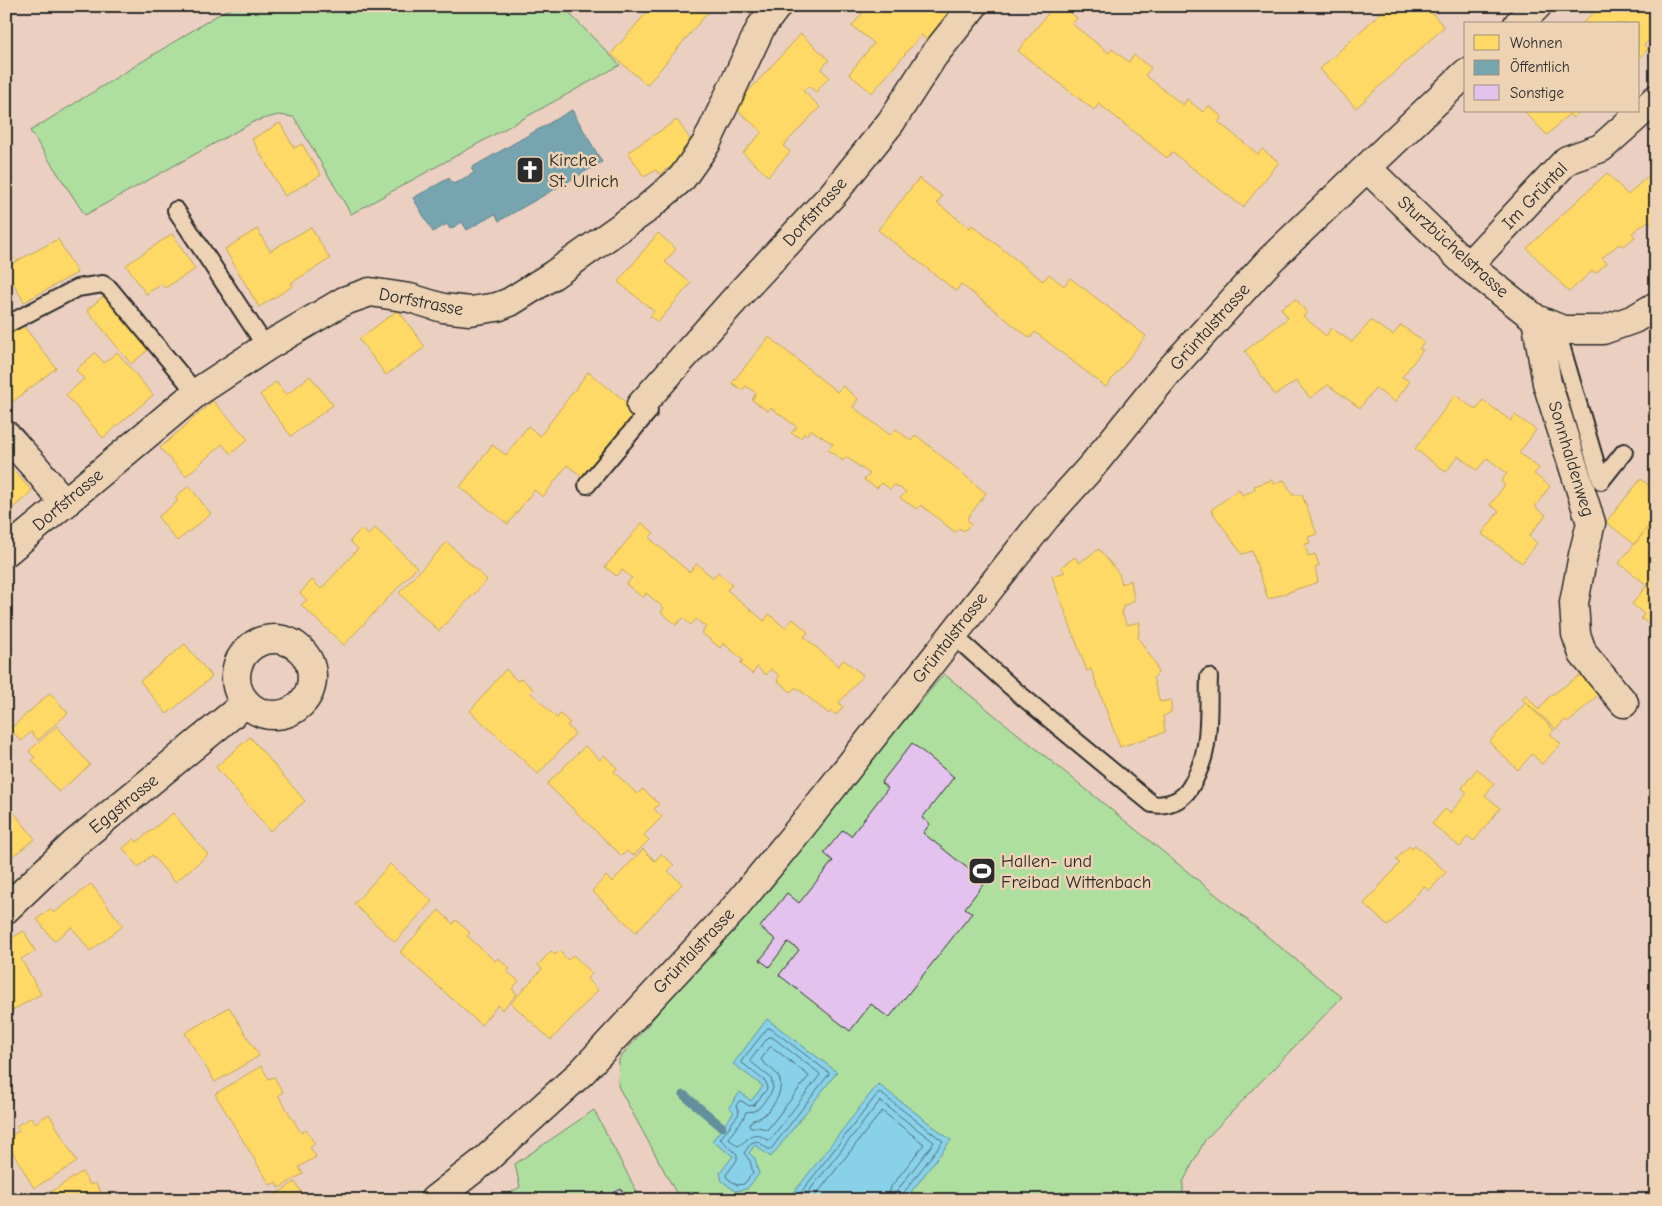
<svg xmlns="http://www.w3.org/2000/svg" width="1662" height="1206" font-family="'Comic Neue',sans-serif">
	<style>
		.green { fill: #aedf9f; stroke: #6c8565 }
		.water { fill: #88d1e9; stroke: #638f9d }
		.homes { fill: #ffd966; stroke: #bfa554 }
		.public { fill: #76a5af; stroke: #608087 }
		.lines { fill: none; stroke-linecap: round; stroke-linejoin: round }
		.shore { stroke: #506d77; stroke-width: 1 }
		.stream { stroke: #638f9d; stroke-width: 9 }
		.building { fill: #e3c2ee; stroke: #2b2b2b }
		.lane-casing { stroke: #2b2b2b; stroke-width: 20 }
		.street-casing { stroke: #2b2b2b; stroke-width: 31 }
		.lane { stroke: #edd2b4; stroke-width: 16 }
		.street { stroke: #edd2b4; stroke-width: 28 }
		.labels { text-anchor: middle; dominant-baseline: central; stroke-width: 5; stroke-linejoin: round; paint-order: stroke }
		.poi-label { font-size: 18px; fill: #2b2b2b; stroke: #edd2b4; text-anchor: start }
		.street-label { font-size: 18px; fill: #2b2b2b; stroke: #edd2b4 }
	</style>
	<rect width="100%" height="100%" fill="#ebcfc0"/>
	<filter id="ink" filterUnits="userSpaceOnUse"><feTurbulence type="fractalNoise" baseFrequency=".02" numOctaves="2"/><feDisplacementMap in="SourceGraphic" scale="10" xChannelSelector="R" yChannelSelector="G"/><feConvolveMatrix kernelMatrix="1 2 1 2 8 2 1 2 1" color-interpolation-filters="sRGB"/></filter>
	<g filter="url(#ink)">
		<g class="green">
			<polygon points="242,6 562,6 620,65 351,214 294,117 278,115 255,121 85,215 30,131 224,11"/>
			<polygon points="944,674 1342,997 1205,1140 1183,1182 1183,1200 680,1200 618,1086 619,1059"/>
			<polygon points="594,1110 641,1200 499,1200 520,1187 515,1164"/>
		</g>
		<g class="water">
			<polygon points="767,1019 837,1072 771,1157 755,1145 749,1153 755,1158 759,1174 747,1189 735,1191 722,1181 720,1173 733,1156 712,1141 734,1112 729,1107 740,1092 751,1101 763,1086 733,1064"/>
			<polygon points="878,1084 951,1140 905,1200 788,1200"/>
		</g>
		<g class="homes">
			<polygon points="652,6 713,6 647,85 611,54"/>
			<polygon points="868,6 968,6 959,17 951,10 927,40 921,35 872,93 849,74 874,43 852,26"/>
			<polygon points="1054,6 1062,6 1077,18 1072,24 1109,53 1112,49 1129,62 1134,55 1151,68 1145,75 1183,105 1187,99 1203,112 1209,106 1222,117 1218,122 1258,154 1262,149 1279,162 1243,207 1172,152 1167,158 1099,104 1094,110 1018,51"/>
			<polygon points="1388,6 1426,6 1444,27 1356,108 1320,69"/>
			<polygon points="1600,6 1656,6 1656,33 1644,45 1648,49 1638,59 1638,24 1582,24"/>
			<polygon points="801,34 829,60 821,69 829,77 816,92 809,86 803,91 820,107 783,146 790,152 768,176 743,153 762,132 734,107"/>
			<polygon points="1524,111 1580,111 1573,118 1569,114 1547,135"/>
			<polygon points="677,120 697,150 659,174 656,170 644,177 628,152"/>
			<polygon points="280,123 294,148 302,144 321,175 285,196 252,139"/>
			<polygon points="1656,168 1656,228 1648,221 1632,233 1635,237 1623,246 1619,244 1602,258 1607,263 1596,273 1592,271 1569,292 1527,248 1607,173 1628,195"/>
			<polygon points="919,178 942,196 937,203 970,228 972,225 1043,281 1049,274 1064,286 1070,278 1146,336 1106,387 1035,332 1030,338 961,284 956,291 878,230"/>
			<polygon points="311,227 330,259 291,283 293,286 259,307 225,249 257,229 270,251"/>
			<polygon points="658,233 676,249 665,262 691,283 658,322 650,316 654,311 618,282"/>
			<polygon points="172,234 195,269 165,288 162,284 146,294 126,265"/>
			<polygon points="58,239 77,273 24,302 6,270 6,267"/>
			<polygon points="105,295 149,349 131,364 87,310"/>
			<polygon points="1296,299 1307,313 1303,316 1326,336 1331,328 1352,342 1371,321 1393,335 1401,325 1424,342 1419,349 1423,350 1402,377 1410,381 1395,402 1375,388 1360,408 1328,385 1310,398 1296,381 1275,395 1245,351 1288,318 1281,308"/>
			<polygon points="398,310 425,347 386,375 359,339"/>
			<polygon points="22,324 56,368 6,407 6,336"/>
			<polygon points="769,337 837,392 843,386 858,399 853,407 890,435 896,429 911,441 916,435 986,493 967,519 971,524 964,531 959,528 955,532 921,505 917,509 900,498 906,492 895,485 890,489 882,483 877,488 864,480 870,474 846,457 843,461 828,450 833,444 810,429 807,435 804,433 801,438 791,433 797,427 771,408 768,411 752,400 756,393 746,386 742,390 732,383"/>
			<polygon points="117,352 153,395 103,438 66,395 84,379 76,370 95,353 104,363"/>
			<polygon points="588,372 639,412 587,480 567,465 543,497 534,490 508,524 460,487 492,445 506,455 528,426 540,436"/>
			<polygon points="310,376 333,405 291,436 260,395 276,382 286,395"/>
			<polygon points="1455,395 1476,410 1483,400 1511,421 1515,415 1536,430 1519,453 1539,468 1534,474 1550,486 1535,507 1546,515 1529,536 1537,543 1522,563 1482,534 1499,511 1490,505 1505,485 1501,482 1507,473 1487,458 1477,470 1458,456 1446,472 1415,449"/>
			<polygon points="213,401 248,439 231,454 222,444 186,476 160,448"/>
			<polygon points="6,462 32,491 6,514"/>
			<polygon points="1641,479 1653,489 1656,485 1656,521 1654,520 1634,544 1606,522"/>
			<polygon points="1272,480 1274,484 1284,480 1293,495 1302,495 1317,534 1308,537 1310,543 1305,544 1308,556 1315,554 1319,565 1315,568 1318,582 1268,599 1252,551 1242,554 1211,510 1239,489 1242,495 1255,490 1254,486"/>
			<polygon points="189,486 211,514 177,541 158,517 178,501 175,497"/>
			<polygon points="1654,520 1656,521 1656,574 1647,585 1619,563"/>
			<polygon points="642,523 654,533 649,538 689,572 697,564 713,578 718,572 732,585 727,590 764,621 769,614 785,628 793,619 808,632 804,637 838,666 844,660 863,675 839,703 843,707 836,715 831,711 829,714 796,687 791,692 777,680 780,676 771,669 766,675 757,667 752,674 740,663 743,660 723,643 720,648 702,633 706,627 696,619 691,625 683,618 676,625 661,612 664,608 646,593 643,598 626,584 632,578 622,570 617,576 605,567"/>
			<polygon points="375,528 417,567 344,645 301,605 307,600 300,593 312,580 321,589 358,549 350,541 361,529 368,535"/>
			<polygon points="447,542 487,580 439,631 399,593"/>
			<polygon points="1099,549 1119,574 1122,584 1131,580 1134,601 1123,606 1122,614 1127,625 1140,622 1138,638 1155,663 1158,673 1153,678 1160,702 1171,700 1171,712 1163,716 1165,732 1120,747 1091,669 1087,671 1052,576 1065,572 1061,567 1075,557 1079,563"/>
			<polygon points="1656,574 1656,630 1641,618 1644,614 1632,604"/>
			<polygon points="185,644 212,677 167,714 140,681"/>
			<polygon points="506,669 517,681 522,679 533,689 530,692 557,718 560,714 570,723 567,725 575,734 538,774 470,711"/>
			<polygon points="1582,674 1599,694 1569,722 1565,720 1556,729 1522,699 1526,695 1539,710 1549,697"/>
			<polygon points="50,693 68,713 38,740 31,732 21,741 10,729"/>
			<polygon points="1526,703 1554,730 1550,734 1561,744 1542,764 1532,754 1518,770 1489,742"/>
			<polygon points="57,726 90,765 59,792 32,760 35,758 29,751"/>
			<polygon points="250,737 305,801 270,831 216,767"/>
			<polygon points="585,746 600,760 604,755 617,768 614,772 637,794 643,789 659,804 654,809 662,817 644,835 649,840 633,856 627,851 622,856 547,784"/>
			<polygon points="1477,769 1494,784 1485,795 1500,808 1474,841 1468,836 1460,847 1432,824 1445,809 1450,813 1467,793 1462,788"/>
			<polygon points="6,803 35,839 6,861"/>
			<polygon points="173,813 208,855 175,882 152,855 138,867 123,848 134,839 137,842"/>
			<polygon points="1415,845 1446,872 1429,891 1424,886 1388,926 1364,904 1400,863 1396,860 1409,846 1412,849"/>
			<polygon points="643,849 655,861 661,854 674,865 668,871 682,884 636,932 592,891 606,876 612,882"/>
			<polygon points="390,864 432,901 395,942 354,904"/>
			<polygon points="91,884 123,926 90,951 72,927 54,941 37,919 50,909 54,913"/>
			<polygon points="439,910 453,924 456,920 470,933 467,936 495,961 498,958 510,969 507,972 519,981 512,989 517,994 502,1010 498,1005 481,1025 400,952"/>
			<polygon points="24,931 35,951 21,959 41,994 6,1014 6,951 12,948 8,940"/>
			<polygon points="551,951 555,955 559,951 568,960 573,955 592,973 587,979 598,990 551,1040 511,1003 542,969 538,965"/>
			<polygon points="229,1007 259,1056 215,1082 185,1033"/>
			<polygon points="261,1066 269,1079 274,1077 283,1092 278,1095 301,1133 306,1130 315,1144 310,1147 316,1157 299,1167 303,1174 279,1188 276,1182 270,1185 215,1094"/>
			<polygon points="49,1114 77,1162 34,1188 6,1141 6,1138 19,1131 16,1126 32,1117 35,1123"/>
			<polygon points="82,1172 90,1185 95,1183 104,1197 101,1200 38,1200"/>
			<polygon points="295,1182 306,1200 267,1200"/>
		</g>
		<polygon class="public" points="572,110 602,162 499,221 495,214 467,230 462,222 450,229 447,224 433,232 413,198 449,178 453,184 474,173 471,168"/>
		<g class="lines">
			<g class="shore">
				<polygon points="768,1028 770,1028 828,1072 829,1074 771,1149 768,1149 757,1141 751,1143 744,1153 750,1161 753,1173 744,1184 737,1185 727,1178 726,1175 737,1160 737,1154 720,1139 738,1115 739,1111 736,1106 739,1101 742,1101 749,1106 754,1105 767,1089 766,1082 741,1062"/>
				<path d="M 769,1037 L 772,1037 L 819,1073 L 820,1075 L 770,1140 L 767,1140 C 750,1128 751,1139 738,1146 L 730,1140 L 729,1137 L 743,1119 L 746,1112 L 754,1111 L 759,1108 L 771,1093 L 773,1088 L 771,1078 L 750,1061 Z"/>
				<path d="M 772,1047 L 809,1076 L 767,1130 L 759,1127 L 750,1127 L 749,1125 C 752,1118 756,1120 761,1117 C 773,1109 786,1089 778,1076 C 774,1069 766,1066 761,1060 L 769,1048 Z"/>
				<polyline points="795,1200 879,1092 943,1141 902,1195 901,1200"/>
				<polyline points="802,1200 880,1101 934,1142 897,1191 895,1200"/>
				<polyline points="812,1200 882,1111 924,1144 891,1187 887,1200"/>
			</g>
			<polyline class="stream" points="684,1095 722,1127"/>
		</g>
		<g class="building">
			<polygon points="912,743 954,777 922,818 930,824 923,833 985,882 965,908 972,913 889,1018 871,1004 850,1031 779,975 799,950 788,942 769,967 760,960 776,940 760,927 787,893 799,903 833,861 824,853 843,830 851,836 888,788 881,783"/>
			<polygon points="621,1189 626,1200 600,1200"/>
		</g>
		<g class="lines">
			<defs>
				<g id="lane">
					<polyline points="176,210 266,347"/>
					<polyline points="6,325 77,288 103,284 110,289 196,393"/>
					<polyline points="1556,328 1601,481 1624,452"/>
					<polyline points="587,485 649,411 641,405"/>
					<path d="M 953,635 L 1018,693 L 1152,804 C 1162,806 1176,803 1184,795 C 1193,787 1203,762 1205,750 C 1210,727 1208,701 1209,677"/>
				</g>
				<g id="street">
					<polyline points="1518,24 1537,6"/>
					<polyline points="1367,168 1468,266 1536,319 1563,330 1603,330 1634,319 1656,306"/>
					<polyline points="1468,266 1567,160 1601,148 1656,99"/>
					<polyline points="1536,319 1547,383 1591,523 1583,555 1574,603 1576,634 1583,654 1624,703"/>
					<polyline points="641,405 745,288 833,194 891,122 934,55 973,6"/>
					<polyline points="6,435 36,468 65,504"/>
					<polyline points="6,552 196,393 266,347 344,301 370,292 410,298 443,308 470,311 497,307 510,302 553,275 645,210 682,178 706,144 761,27 777,6"/>
					<circle cx="274" cy="677" r="38"/>
					<polyline points="6,909 74,844 246,703"/>
					<polyline points="434,1200 484,1161 582,1072 733,910 802,826 1046,517 1092,466 1169,371 1271,259 1466,73"/>
				</g>
			</defs>
			<use href="#lane" class="lane-casing"/>
			<use href="#street" class="street-casing"/>
			<use href="#lane" class="lane"/>
			<use href="#street" class="street"/>
		</g>
	</g>
	<defs>
		<symbol id="church-square" viewBox="-11 -11 22 22"><rect x="-9" y="-9" width="18" height="18" rx="4" fill="#2b2b2b" stroke="#edd2b4"/><path d="M-1.2-6h2.4v3.5h3.3v2.4h-3.3V6h-2.4V-.1h-3.3v-2.4h3.3Z" fill="#fff"/></symbol>
		<symbol id="stadium-square" viewBox="-11 -11 22 22"><rect x="-9" y="-9" width="18" height="18" rx="4" fill="#2b2b2b" stroke="#edd2b4"/><path d="M0-5a6.5 5 0 1 0 0 10a6.5 5 0 1 0 0-10ZM-3.5-1.8h7v3.6h-7Z" fill="#fff"/></symbol>
	</defs>
	<g fill-rule="evenodd">
		<use href="#church-square" x="514" y="154" width="32" height="32"/>
		<use href="#stadium-square" x="966" y="855" width="32" height="32"/>
	</g>
	<g class="labels">
		<g class="poi-label">
			<text x="549" y="160">Kirche<tspan x="549" dy="21">St. Ulrich</tspan></text>
			<text x="1001" y="861">Hallen- und<tspan x="1001" dy="21">Freibad Wittenbach</tspan></text>
		</g>
		<g class="street-label">
			<text transform="translate(1535 196) rotate(-46)">Im Grüntal</text>
			<text transform="translate(815 212) rotate(-48)">Dorfstrasse</text>
			<text transform="translate(1453 247) rotate(42)">Sturzbüchelstrasse</text>
			<text transform="translate(421 302) rotate(11)">Dorfstrasse</text>
			<text transform="translate(1210 327) rotate(-48)">Grüntalstrasse</text>
			<text transform="translate(1571 459) rotate(73)">Sonnhaldenweg</text>
			<text transform="translate(68 500) rotate(-40)">Dorfstrasse</text>
			<text transform="translate(950 638) rotate(-52)">Grüntalstrasse</text>
			<text transform="translate(124 804) rotate(-39)">Eggstrasse</text>
			<text transform="translate(694 951) rotate(-47)">Grüntalstrasse</text>
		</g>
	</g>
	<rect width="1662" height="1206" fill="none" stroke="#edd2b4" stroke-width="25"/>
	<rect x="12" y="12" width="1637" height="1181" fill="none" stroke="#2b2b2b" stroke-width="2" filter="url(#ink)"/>
	<rect x="1464" y="22" width="175" height="90" fill="#edd2b4" stroke="#9f8f7d"/>
	<rect x="1474" y="35" width="25" height="15" fill="#ffd966" stroke="#9f8f7d"/>
	<text x="1510" y="48" font-size="15" fill="#2b2b2b">Wohnen</text>
	<rect x="1474" y="60" width="25" height="15" fill="#76a5af" stroke="#9f8f7d"/>
	<text x="1510" y="72" font-size="15" fill="#2b2b2b">Öffentlich</text>
	<rect x="1474" y="85" width="25" height="15" fill="#e3c2ee" stroke="#9f8f7d"/>
	<text x="1510" y="98" font-size="15" fill="#2b2b2b">Sonstige</text>
</svg>
